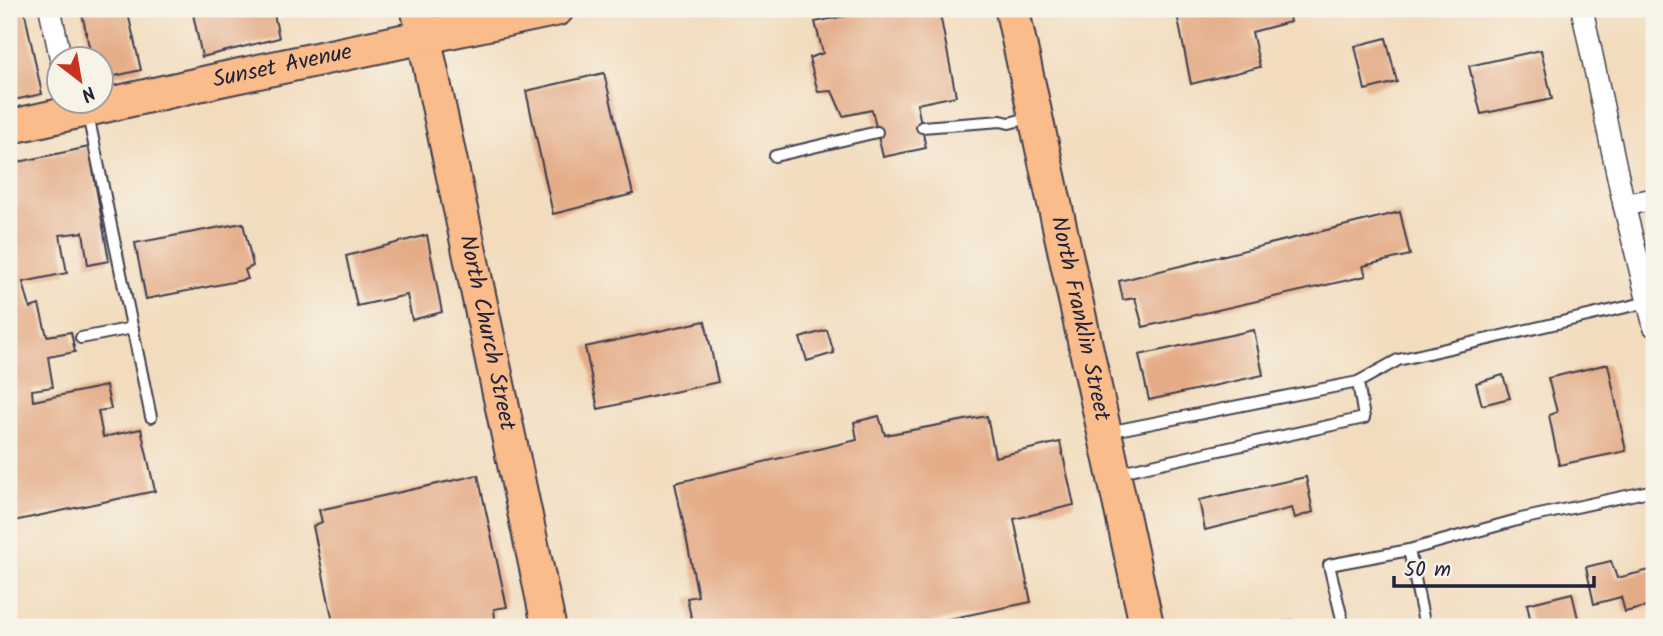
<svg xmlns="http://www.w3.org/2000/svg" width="1663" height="636" font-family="Kalam,sans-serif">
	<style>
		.building { fill: #e4ab86 }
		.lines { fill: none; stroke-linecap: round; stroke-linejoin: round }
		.lane-casing { stroke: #413e4e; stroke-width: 14 }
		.street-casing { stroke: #413e4e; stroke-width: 24 }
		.primary-casing { stroke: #413e4e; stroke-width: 37 }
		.lane { stroke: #fff; stroke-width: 10 }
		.street { stroke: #fff; stroke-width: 21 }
		.primary { stroke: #f9bc8a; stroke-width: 33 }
		.labels { text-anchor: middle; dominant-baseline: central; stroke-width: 6; stroke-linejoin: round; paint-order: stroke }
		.street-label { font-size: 23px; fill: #22223b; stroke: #f7f3e8 }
	</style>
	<rect width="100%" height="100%" fill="#f7f3e8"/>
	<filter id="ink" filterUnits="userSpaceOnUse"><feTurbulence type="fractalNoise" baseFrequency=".0143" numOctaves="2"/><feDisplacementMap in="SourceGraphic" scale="14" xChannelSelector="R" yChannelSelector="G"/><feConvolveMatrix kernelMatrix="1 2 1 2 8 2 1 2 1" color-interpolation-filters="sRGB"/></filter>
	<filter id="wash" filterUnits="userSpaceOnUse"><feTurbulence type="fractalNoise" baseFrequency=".00686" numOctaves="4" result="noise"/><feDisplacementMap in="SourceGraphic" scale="28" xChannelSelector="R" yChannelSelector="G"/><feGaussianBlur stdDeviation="1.57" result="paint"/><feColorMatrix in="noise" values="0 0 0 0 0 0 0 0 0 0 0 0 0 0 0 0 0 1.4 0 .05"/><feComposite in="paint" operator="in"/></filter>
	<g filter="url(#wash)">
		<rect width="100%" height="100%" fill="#f2dcbd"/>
		<g id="blocks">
			<g class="building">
				<polygon points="9,9 24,9 42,94 9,101"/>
				<polygon points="81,9 127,9 141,70 102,79 102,60 92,60"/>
				<polygon points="192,9 273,9 279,38 202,57"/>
				<polygon points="880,9 939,9 956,96 917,104 926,148 883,157 872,110 843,116 832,91 818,92 809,58 823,53 815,22"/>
				<polygon points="1176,9 1288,9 1290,22 1252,32 1260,67 1191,84"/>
				<polygon points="1386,38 1397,82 1365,90 1355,46"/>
				<polygon points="1541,50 1552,99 1481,114 1469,66"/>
				<polygon points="604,73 633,194 553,214 526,91"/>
				<polygon points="89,147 109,261 88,265 83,232 60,235 67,273 23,282 30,308 39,305 47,336 71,332 75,352 48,357 53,387 32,390 33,401 106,386 111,409 98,411 103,437 141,429 155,491 9,522 9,164"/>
				<polygon points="1400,212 1410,255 1363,266 1366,276 1143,327 1135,298 1123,300 1119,281"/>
				<polygon points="243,223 253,266 245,270 248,279 146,299 135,243"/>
				<polygon points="427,235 442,312 412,320 407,295 357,306 346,256"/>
				<polygon points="705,321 718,382 598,409 585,347"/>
				<polygon points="827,330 834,353 807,361 800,338"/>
				<polygon points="1254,330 1263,375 1149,400 1139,355"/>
				<polygon points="1608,364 1626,451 1559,465 1549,415 1557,412 1548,378"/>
				<polygon points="1503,375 1510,398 1482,405 1476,383"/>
				<polygon points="879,416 885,435 987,416 995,457 1060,442 1074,505 1014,519 1031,602 910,627 693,627 687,598 698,596 675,483 857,440 854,422"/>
				<polygon points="478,475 507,607 494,609 495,619 456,627 334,627 313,526 322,522 319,510"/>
				<polygon points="1306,477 1313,512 1295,518 1292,508 1205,530 1199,500"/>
				<polygon points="1611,561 1617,578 1654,569 1654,605 1625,612 1621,597 1594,604 1586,567"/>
				<polygon points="1572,593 1580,627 1532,627 1527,604"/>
				<polygon points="1292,620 1293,627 1264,627 1264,626"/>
			</g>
		</g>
	</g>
	<g filter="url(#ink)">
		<use href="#blocks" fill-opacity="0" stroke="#413e4e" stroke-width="2"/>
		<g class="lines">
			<defs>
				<g id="lane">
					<polyline points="88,115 151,417"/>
					<polyline points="922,127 1001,121 1009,123 1033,117"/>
					<polyline points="775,156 877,132"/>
					<polyline points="81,338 133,328"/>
					<polyline points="1108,432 1358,382 1398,360 1648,302"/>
					<polyline points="1116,473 1364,418 1358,382"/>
					<polyline points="1344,627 1329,565 1409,550"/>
					<polyline points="1425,627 1409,550 1521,519 1654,490"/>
				</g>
				<g id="street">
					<polyline points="50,9 61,60"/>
					<polyline points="1582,9 1624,205 1654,326"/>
					<polyline points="1624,205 1654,199"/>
				</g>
				<g id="primary">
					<path id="s1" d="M 418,9 L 549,627"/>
					<path id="s2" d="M 1012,9 L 1147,627"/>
					<path id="s3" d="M 9,127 L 223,79 L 557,9"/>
				</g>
			</defs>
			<use href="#lane" class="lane-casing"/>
			<use href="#street" class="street-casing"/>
			<use href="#primary" class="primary-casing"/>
			<use href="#lane" class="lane"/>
			<use href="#street" class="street"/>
			<use href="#primary" class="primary"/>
		</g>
	</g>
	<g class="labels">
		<g class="street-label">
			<text stroke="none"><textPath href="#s3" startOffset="280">Sunset Avenue</textPath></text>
			<text stroke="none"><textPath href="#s2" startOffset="317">North Franklin Street</textPath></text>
			<text stroke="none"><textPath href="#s1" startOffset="331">North Church Street</textPath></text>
		</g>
	</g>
	<rect width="1663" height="636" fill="none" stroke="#f7f3e8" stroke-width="35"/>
	<g transform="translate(80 80) rotate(149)"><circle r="33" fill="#f7f3e8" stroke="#a29fa3" stroke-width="2"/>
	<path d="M0-5L12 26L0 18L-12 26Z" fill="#c8321e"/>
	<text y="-10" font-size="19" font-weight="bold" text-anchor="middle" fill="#22223b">N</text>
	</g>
	<path d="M1394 576v10h200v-10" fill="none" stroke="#22223b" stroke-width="3.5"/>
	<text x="1404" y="576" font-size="21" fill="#22223b" stroke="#f7f3e8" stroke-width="5" paint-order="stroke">50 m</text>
</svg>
